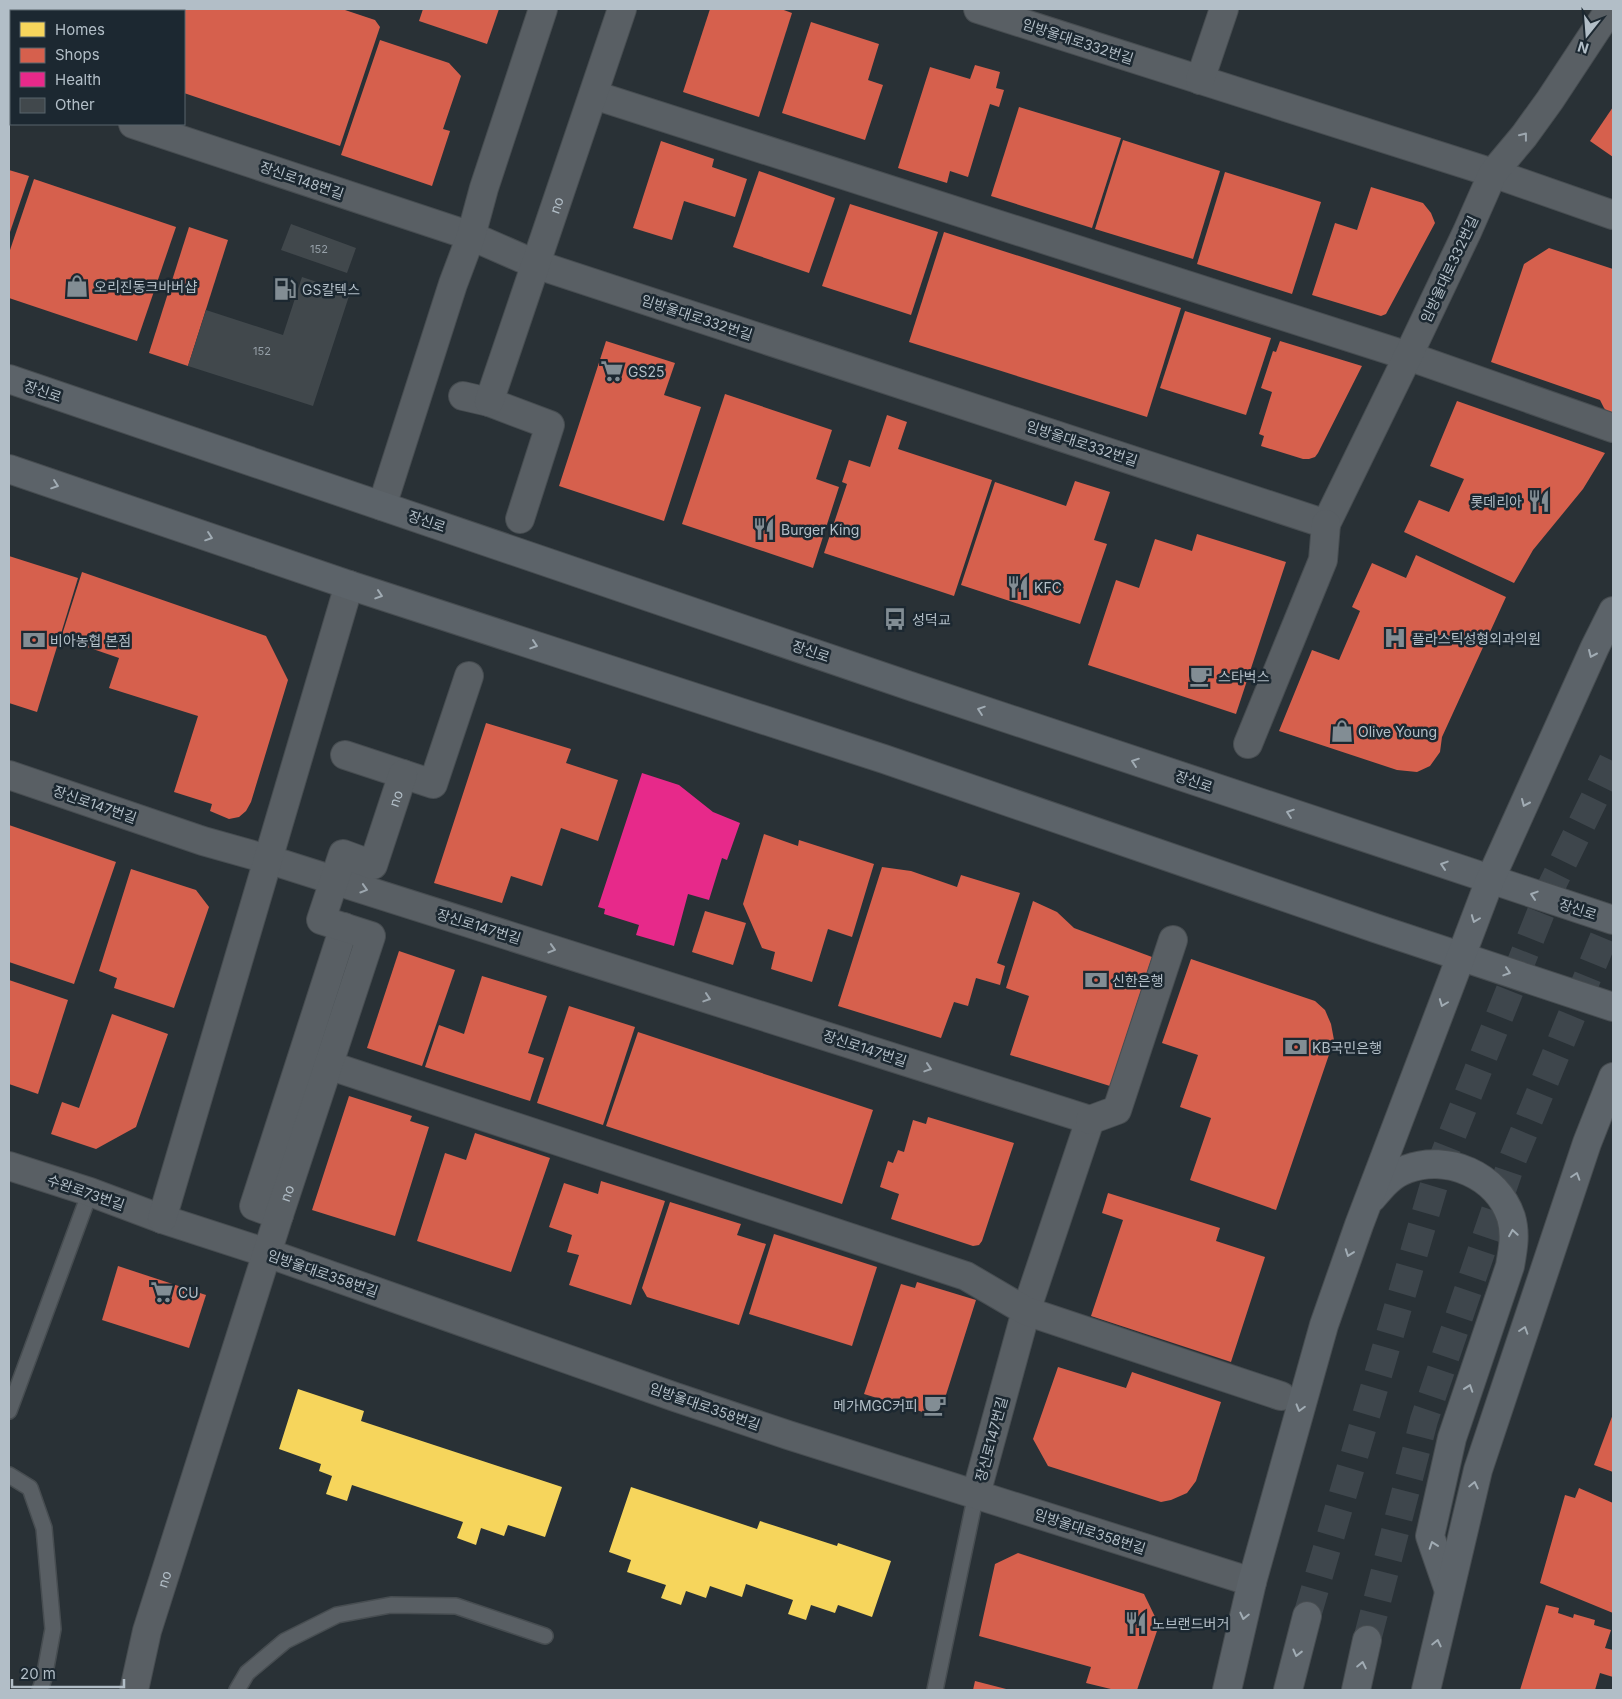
<svg xmlns="http://www.w3.org/2000/svg" width="1622" height="1699" font-family="Inter,'Noto Sans KR',sans-serif">
	<style>
		.homes { fill: #f6d55c }
		.shops { fill: #d6604d }
		.health { fill: #e7298a }
		.building { fill: #41484c }
		.lines { fill: none; stroke-linecap: round; stroke-linejoin: round }
		.secondary-tunnel { stroke: #3e464c; stroke-width: 28; stroke-dasharray: 28 14; stroke-linecap: butt }
		.lane-casing { stroke: #474d51; stroke-width: 18 }
		.street-casing { stroke: #474d51; stroke-width: 30 }
		.secondary-casing { stroke: #474d51; stroke-width: 30 }
		.lane { stroke: #595f64; stroke-width: 15 }
		.street { stroke: #595f64; stroke-width: 28 }
		.secondary { stroke: #5c6369; stroke-width: 28 }
		.oneway { stroke: #9ca6ae }
		.oneway2 { stroke: #a1acb4 }
		.labels { text-anchor: middle; dominant-baseline: central; stroke-width: 5; stroke-linejoin: round; paint-order: stroke }
		.number-label { font-size: 11px; fill: #96a0a8 }
		.street-label { font-size: 14px; fill: #b2bec7; stroke: #1c2831 }
		.poi-label { font-size: 14px; fill: #b2bec7; stroke: #1c2831; text-anchor: start }
	</style>
	<rect width="100%" height="100%" fill="#293136"/>
	<g class="homes">
		<polygon points="298,1389 364,1411 361,1421 562,1487 545,1537 508,1525 504,1536 481,1528 476,1545 457,1538 463,1522 352,1485 347,1501 326,1494 332,1476 319,1471 321,1464 279,1449"/>
		<polygon points="631,1487 757,1529 760,1521 837,1546 838,1543 891,1561 872,1617 838,1605 835,1613 811,1605 806,1620 788,1614 793,1600 746,1584 742,1597 710,1586 706,1598 686,1591 681,1605 661,1598 666,1585 627,1572 631,1560 609,1552"/>
	</g>
	<g class="shops">
		<polygon points="9,9 58,9 57,11 11,11 11,31 9,30"/>
		<polygon points="66,9 168,9 167,11 65,11"/>
		<polygon points="176,9 342,9 375,20 380,27 340,146 184,93 184,11 175,11"/>
		<polygon points="423,9 499,9 487,44 419,21"/>
		<polygon points="710,9 781,9 792,13 759,117 683,92"/>
		<polygon points="811,22 879,44 868,80 883,85 865,140 782,113"/>
		<polygon points="380,40 449,63 461,76 443,129 450,131 432,186 341,155"/>
		<polygon points="975,65 1000,72 996,88 1004,90 999,107 990,104 968,177 950,171 947,183 898,168 930,67 970,79"/>
		<polygon points="1019,107 1121,138 1092,228 991,196"/>
		<polygon points="1613,107 1613,157 1590,141"/>
		<polygon points="1123,140 1220,171 1193,259 1095,229"/>
		<polygon points="661,141 714,159 712,167 747,179 735,217 684,201 672,240 633,228"/>
		<polygon points="9,170 29,176 9,235"/>
		<polygon points="759,171 835,198 809,273 733,247"/>
		<polygon points="1225,172 1321,202 1292,294 1197,264"/>
		<polygon points="34,179 176,227 137,341 9,298 9,253"/>
		<polygon points="1371,187 1423,203 1431,213 1435,223 1386,314 1381,316 1312,295 1335,223 1357,230"/>
		<polygon points="850,204 938,232 911,315 822,286"/>
		<polygon points="189,227 228,240 188,366 149,353"/>
		<polygon points="944,232 1181,308 1147,417 909,342"/>
		<polygon points="1549,248 1613,269 1613,415 1610,415 1604,408 1600,400 1491,362 1524,264"/>
		<polygon points="1185,311 1271,338 1246,415 1160,388"/>
		<polygon points="606,341 675,363 664,395 701,407 664,521 559,486"/>
		<polygon points="1280,341 1362,366 1318,453 1315,457 1309,459 1303,459 1261,446 1264,436 1259,434 1272,392 1261,388 1273,351 1276,352"/>
		<polygon points="725,394 832,430 816,479 839,487 813,568 682,524"/>
		<polygon points="1457,401 1605,453 1583,489 1533,550 1514,583 1404,532 1419,500 1449,512 1464,479 1430,466"/>
		<polygon points="887,415 907,422 898,449 992,480 954,596 824,553 847,484 842,482 849,460 870,467"/>
		<polygon points="1075,481 1110,492 1094,540 1107,544 1080,624 961,585 995,482 1066,506"/>
		<polygon points="1197,534 1286,562 1236,714 1088,665 1116,580 1139,588 1155,539 1192,551"/>
		<polygon points="1416,555 1506,597 1442,737 1440,752 1430,766 1417,772 1397,770 1279,731 1312,650 1339,660 1360,611 1352,607 1372,563 1406,578"/>
		<polygon points="9,556 78,578 37,712 9,703"/>
		<polygon points="82,572 266,636 288,680 251,802 246,811 239,817 229,819 210,811 212,804 174,792 198,716 109,688 119,658 61,638"/>
		<polygon points="486,723 571,749 566,763 618,780 598,841 561,828 542,886 511,876 502,903 434,883"/>
		<polygon points="9,825 116,862 74,984 9,962"/>
		<polygon points="764,834 798,846 799,840 874,864 852,937 828,929 812,982 771,969 775,952 762,948 743,904"/>
		<polygon points="882,867 911,871 957,887 961,875 1020,893 997,963 1005,966 1000,985 976,978 968,1006 954,1002 941,1038 838,1006"/>
		<polygon points="131,869 196,890 209,907 174,1008 114,988 117,978 99,971"/>
		<polygon points="1033,901 1057,912 1074,928 1152,957 1110,1086 1010,1055 1029,996 1006,988"/>
		<polygon points="705,911 746,923 733,965 692,952"/>
		<polygon points="399,951 455,970 422,1066 367,1048"/>
		<polygon points="1191,959 1315,1001 1325,1010 1331,1024 1334,1040 1276,1210 1190,1180 1211,1118 1180,1107 1198,1055 1162,1043"/>
		<polygon points="482,976 547,996 528,1053 544,1058 530,1101 425,1067 439,1025 464,1034"/>
		<polygon points="9,980 68,1000 38,1094 9,1084"/>
		<polygon points="569,1006 635,1027 603,1125 537,1103"/>
		<polygon points="112,1014 168,1034 136,1127 96,1149 51,1134 62,1102 79,1108"/>
		<polygon points="638,1032 873,1110 842,1204 606,1126"/>
		<polygon points="349,1096 412,1116 410,1121 429,1127 395,1236 312,1210"/>
		<polygon points="928,1117 1014,1143 982,1241 979,1245 973,1246 891,1219 899,1194 880,1187 888,1161 893,1163 898,1150 904,1152 913,1120 926,1124"/>
		<polygon points="475,1133 550,1158 511,1272 417,1241 445,1153 466,1160"/>
		<polygon points="601,1181 665,1201 631,1305 569,1285 579,1255 567,1252 572,1235 549,1227 564,1183 598,1194"/>
		<polygon points="1108,1193 1220,1228 1216,1241 1265,1257 1231,1362 1091,1316 1123,1220 1102,1213"/>
		<polygon points="670,1202 741,1224 737,1235 766,1244 739,1325 647,1297 642,1288"/>
		<polygon points="774,1234 877,1267 852,1346 749,1314"/>
		<polygon points="118,1266 206,1295 189,1348 102,1320"/>
		<polygon points="917,1282 976,1300 939,1417 864,1394 901,1284 915,1288"/>
		<polygon points="1058,1367 1126,1388 1132,1372 1221,1402 1196,1481 1187,1493 1171,1500 1161,1502 1048,1466 1033,1439"/>
		<polygon points="1613,1414 1613,1472 1594,1465"/>
		<polygon points="1579,1488 1613,1503 1613,1613 1540,1583 1565,1495 1575,1498"/>
		<polygon points="1018,1553 1144,1594 1159,1625 1137,1690 1115,1690 1086,1683 1091,1667 979,1636 995,1564"/>
		<polygon points="1546,1605 1559,1608 1558,1613 1573,1618 1574,1614 1595,1620 1594,1625 1611,1630 1605,1648 1613,1650 1613,1677 1600,1673 1595,1690 1520,1690"/>
		<polygon points="975,1681 1010,1690 973,1690"/>
	</g>
	<polygon class="health" points="642,773 679,785 713,812 740,823 727,860 722,858 709,900 688,894 674,946 636,935 639,925 604,914 605,909 598,907"/>
	<g class="building">
		<polygon points="291,224 356,248 347,273 281,250"/>
		<polygon points="302,277 350,293 313,406 188,366 206,310 283,335"/>
	</g>
	<g class="lines">
		<g class="secondary-tunnel">
			<polyline points="1307,1616 1439,1168 1551,887 1613,760"/>
			<polyline points="1367,1640 1424,1420 1512,1161 1613,915"/>
		</g>
		<defs>
			<g id="lane">
				<polyline points="9,1411 90,1192"/>
				<polyline points="9,1475 30,1488 44,1528 53,1629 44,1678 40,1690"/>
				<polyline points="237,1690 247,1673 285,1641 337,1615 391,1605 456,1606 545,1636"/>
				<polyline points="935,1690 976,1494"/>
			</g>
			<g id="street">
				<polyline points="978,9 1493,173 1613,215"/>
				<polyline points="1200,80 1224,9"/>
				<polyline points="9,82 11,83"/>
				<polyline points="594,95 1408,356 1613,428"/>
				<polyline points="133,124 471,236 535,264 1326,524 1408,356 1467,232 1493,173 1524,136 1550,100 1610,9"/>
				<polyline points="463,396 489,402 550,425 520,519"/>
				<path id="s1" d="M 489,402 L 622,9"/>
				<polyline points="382,506 453,284 471,236 484,188 543,9"/>
				<polyline points="1248,744 1323,560 1326,524"/>
				<polyline points="345,755 433,784 469,676"/>
				<polyline points="9,775 203,841 267,859 1090,1120 1026,1311 976,1494"/>
				<polyline points="328,1065 966,1276 1026,1311 1281,1396"/>
				<polyline points="1090,1120 1117,1110 1173,940"/>
				<polyline points="9,1166 90,1192 162,1219 267,1253 675,1397 788,1435 1252,1582"/>
				<polyline points="279,1215 254,1206 344,927"/>
				<polyline points="162,1219 349,585"/>
				<path id="s2" d="M 134,1690 L 147,1631 L 279,1215 L 371,936 L 321,920 L 343,854 L 373,865 L 403,774"/>
			</g>
			<g id="secondary">
				<polyline points="9,379 913,687 1613,920"/>
				<polyline points="9,469 349,585 884,759 1375,928 1613,1007"/>
				<path d="M 1372,1198 C 1382,1186 1392,1174 1407,1169 C 1447,1154 1497,1175 1511,1217 C 1516,1234 1513,1249 1510,1266 L 1452,1438 L 1430,1536 L 1449,1591"/>
				<polyline points="1227,1690 1252,1582 1324,1325 1359,1225 1490,880 1595,647 1613,611"/>
				<polyline points="1288,1690 1307,1616"/>
				<polyline points="1356,1690 1367,1640"/>
				<polyline points="1426,1690 1478,1470 1587,1143 1613,1077"/>
			</g>
		</defs>
		<use href="#lane" class="lane-casing"/>
		<use href="#street" class="street-casing"/>
		<use href="#secondary" class="secondary-casing"/>
		<use href="#lane" class="lane"/>
		<use href="#street" class="street"/>
		<use href="#secondary" class="secondary"/>
	</g>
	<defs><path id="oneway-chevron" d="M-2-3.5L2.5 0L-2 3.5" fill="none" stroke-width="1.6" stroke-linecap="round" stroke-linejoin="round" transform="scale(1.25)"/></defs>
	<g class="oneway">
		<use href="#oneway-chevron" transform="translate(1524 136) rotate(-52)"/>
		<use href="#oneway-chevron" transform="translate(364 889) rotate(17)"/>
		<use href="#oneway-chevron" transform="translate(552 949) rotate(17)"/>
		<use href="#oneway-chevron" transform="translate(707 998) rotate(18)"/>
		<use href="#oneway-chevron" transform="translate(928 1068) rotate(18)"/>
	</g>
	<g class="oneway2">
		<use href="#oneway-chevron" transform="translate(55 485) rotate(19)"/>
		<use href="#oneway-chevron" transform="translate(209 537) rotate(19)"/>
		<use href="#oneway-chevron" transform="translate(379 595) rotate(18)"/>
		<use href="#oneway-chevron" transform="translate(534 645) rotate(18)"/>
		<use href="#oneway-chevron" transform="translate(1592 654) rotate(114)"/>
		<use href="#oneway-chevron" transform="translate(981 710) rotate(-161)"/>
		<use href="#oneway-chevron" transform="translate(1135 762) rotate(-161)"/>
		<use href="#oneway-chevron" transform="translate(1525 803) rotate(114)"/>
		<use href="#oneway-chevron" transform="translate(1290 813) rotate(-161)"/>
		<use href="#oneway-chevron" transform="translate(1444 865) rotate(-162)"/>
		<use href="#oneway-chevron" transform="translate(1534 895) rotate(-162)"/>
		<use href="#oneway-chevron" transform="translate(1475 919) rotate(111)"/>
		<use href="#oneway-chevron" transform="translate(1507 972) rotate(18)"/>
		<use href="#oneway-chevron" transform="translate(1443 1003) rotate(111)"/>
		<use href="#oneway-chevron" transform="translate(1576 1176) rotate(-72)"/>
		<use href="#oneway-chevron" transform="translate(1513 1233) rotate(-99)"/>
		<use href="#oneway-chevron" transform="translate(1349 1253) rotate(110)"/>
		<use href="#oneway-chevron" transform="translate(1524 1330) rotate(-72)"/>
		<use href="#oneway-chevron" transform="translate(1469 1388) rotate(-71)"/>
		<use href="#oneway-chevron" transform="translate(1300 1408) rotate(106)"/>
		<use href="#oneway-chevron" transform="translate(1474 1485) rotate(-77)"/>
		<use href="#oneway-chevron" transform="translate(1433 1545) rotate(-109)"/>
		<use href="#oneway-chevron" transform="translate(1244 1616) rotate(103)"/>
		<use href="#oneway-chevron" transform="translate(1437 1643) rotate(-77)"/>
		<use href="#oneway-chevron" transform="translate(1297 1653) rotate(104)"/>
		<use href="#oneway-chevron" transform="translate(1362 1665) rotate(-78)"/>
	</g>
	<defs>
		<symbol id="shop-bare" viewBox="-9 -9 18 18"><path d="M-5-2.5h2.3a2.7 3.5 0 0 1 5.4 0H5L5.5 6h-11ZM-1.5-2.5h3a1.5 2.3 0 0 0-3 0Z" fill="#828d94" stroke="#1c2831" stroke-width="2.5" paint-order="stroke"/></symbol>
		<symbol id="fuel-bare" viewBox="-9 -9 18 18"><path d="M-5.5-6h7V0h2V4h1.3V-2.5L3-4.5l.8-.8L6-3V5H2.5V1h-1V6h-7ZM-4.2-4.7v3.2H.2V-4.7Z" fill="#828d94" stroke="#1c2831" stroke-width="2.5" paint-order="stroke"/></symbol>
		<symbol id="supermarket-bare" viewBox="-9 -9 18 18"><path d="M-6-5.5h2.5l.6 2H6L4.5 2H-2.5L-4.4-4H-6ZM-1.5 3.2a1.3 1.3 0 1 0 .1 0ZM3 3.2a1.3 1.3 0 1 0 .1 0Z" fill="#828d94" stroke="#1c2831" stroke-width="2.5" paint-order="stroke"/></symbol>
		<symbol id="restaurant-bare" viewBox="-9 -9 18 18"><path d="M-5-6h1v4h1v-4h1v4h1v-4h1v5L-1.5 .5V6h-2V.5L-5-1ZM5-6V6H3V1.5H1.5Q1.5-4 5-6Z" fill="#828d94" stroke="#1c2831" stroke-width="2.5" paint-order="stroke"/></symbol>
		<symbol id="bus-bare" viewBox="-9 -9 18 18"><path d="M-5-6H5V4H4V6H2V4H-2V6H-4V4H-5ZM-3.5-4V0h7V-4ZM-3.5 1.2v1.5H-2V1.2ZM2 1.2v1.5H3.5V1.2Z" fill="#828d94" stroke="#1c2831" stroke-width="2.5" paint-order="stroke"/></symbol>
		<symbol id="hospital-bare" viewBox="-9 -9 18 18"><path d="M-5-5h3v3.5h4V-5h3V5h-3V1.5h-4V5h-3Z" fill="#828d94" stroke="#1c2831" stroke-width="2.5" paint-order="stroke"/></symbol>
		<symbol id="bank-bare" viewBox="-9 -9 18 18"><path d="M-6-4H6V4H-6ZM0-2.3a2.3 2.3 0 1 0 0 4.6a2.3 2.3 0 1 0 0-4.6Z" fill="#828d94" stroke="#1c2831" stroke-width="2.5" paint-order="stroke"/></symbol>
		<symbol id="cafe-bare" viewBox="-9 -9 18 18"><path d="M-5.5-4.5H6V0H3Q3 3.5 0 3.5H-2.5Q-5.5 3.5-5.5 0ZM3-3.2v2h1.7v-2ZM-6 4.5H4V6H-6Z" fill="#828d94" stroke="#1c2831" stroke-width="2.5" paint-order="stroke"/></symbol>
	</defs>
	<g fill-rule="evenodd">
		<use href="#shop-bare" x="61" y="270" width="32" height="32"/>
		<use href="#fuel-bare" x="269" y="273" width="32" height="32"/>
		<use href="#supermarket-bare" x="596" y="355" width="32" height="32"/>
		<use href="#restaurant-bare" x="1523" y="485" width="32" height="32"/>
		<use href="#restaurant-bare" x="748" y="513" width="32" height="32"/>
		<use href="#restaurant-bare" x="1002" y="571" width="32" height="32"/>
		<use href="#bus-bare" x="879" y="603" width="32" height="32"/>
		<use href="#hospital-bare" x="1379" y="622" width="32" height="32"/>
		<use href="#bank-bare" x="18" y="624" width="32" height="32"/>
		<use href="#cafe-bare" x="1185" y="660" width="32" height="32"/>
		<use href="#shop-bare" x="1326" y="715" width="32" height="32"/>
		<use href="#bank-bare" x="1080" y="964" width="32" height="32"/>
		<use href="#bank-bare" x="1280" y="1031" width="32" height="32"/>
		<use href="#supermarket-bare" x="146" y="1276" width="32" height="32"/>
		<use href="#cafe-bare" x="919" y="1389" width="32" height="32"/>
		<use href="#restaurant-bare" x="1120" y="1607" width="32" height="32"/>
	</g>
	<g class="labels">
		<g class="number-label">
			<text x="319" y="249">152</text>
			<text x="262" y="351">152</text>
		</g>
		<g class="street-label">
			<text transform="translate(1078 41) rotate(18)">임방울대로332번길</text>
			<text transform="translate(302 180) rotate(19)">장신로148번길</text>
			<text stroke="none"><textPath href="#s1" startOffset="208">no</textPath></text>
			<text transform="translate(1449 269) rotate(-65)">임방울대로332번길</text>
			<text transform="translate(697 317) rotate(18)">임방울대로332번길</text>
			<text transform="translate(43 391) rotate(19)">장신로</text>
			<text transform="translate(1082 443) rotate(18)">임방울대로332번길</text>
			<text transform="translate(427 521) rotate(19)">장신로</text>
			<text transform="translate(811 651) rotate(19)">장신로</text>
			<text transform="translate(1194 781) rotate(19)">장신로</text>
			<text stroke="none"><textPath href="#s2" startOffset="1015">no</textPath></text>
			<text transform="translate(95 804) rotate(19)">장신로147번길</text>
			<text transform="translate(1578 909) rotate(18)">장신로</text>
			<text transform="translate(479 926) rotate(17)">장신로147번길</text>
			<text transform="translate(865 1048) rotate(18)">장신로147번길</text>
			<text transform="translate(86 1192) rotate(19)">수완로73번길</text>
			<text stroke="none"><textPath href="#s2" startOffset="520">no</textPath></text>
			<text transform="translate(323 1273) rotate(19)">임방울대로358번길</text>
			<text transform="translate(705 1406) rotate(19)">임방울대로358번길</text>
			<text transform="translate(991 1439) rotate(-75)">장신로147번길</text>
			<text transform="translate(1090 1531) rotate(18)">임방울대로358번길</text>
			<text stroke="none"><textPath href="#s2" startOffset="115">no</textPath></text>
		</g>
		<g class="poi-label">
			<text x="94" y="286">오리진동크바버샵</text>
			<text x="302" y="289">GS칼텍스</text>
			<text x="628" y="371">GS25</text>
			<text x="1522" y="501" text-anchor="end">롯데리아</text>
			<text x="781" y="529">Burger King</text>
			<text x="1034" y="587">KFC</text>
			<text x="912" y="619">성덕교</text>
			<text x="1412" y="638">플라스틱성형외과의원</text>
			<text x="50" y="640">비아농협 본점</text>
			<text x="1218" y="676">스타벅스</text>
			<text x="1358" y="731">Olive Young</text>
			<text x="1112" y="980">신한은행</text>
			<text x="1312" y="1047">KB국민은행</text>
			<text x="178" y="1292">CU</text>
			<text x="918" y="1405" text-anchor="end">메가MGC커피</text>
			<text x="1152" y="1623">노브랜드버거</text>
		</g>
	</g>
	<rect width="1622" height="1699" fill="none" stroke="#b2bec7" stroke-width="20"/>
	<rect x="10" y="10" width="175" height="115" fill="#1c2831" stroke="#58646d"/>
	<rect x="20" y="22" width="25" height="15" fill="#f6d55c" stroke="#58646d"/>
	<text x="55" y="35" font-size="15" fill="#b2bec7">Homes</text>
	<rect x="20" y="48" width="25" height="15" fill="#d6604d" stroke="#58646d"/>
	<text x="55" y="60" font-size="15" fill="#b2bec7">Shops</text>
	<rect x="20" y="72" width="25" height="15" fill="#e7298a" stroke="#58646d"/>
	<text x="55" y="85" font-size="15" fill="#b2bec7">Health</text>
	<rect x="20" y="98" width="25" height="15" fill="#41484c" stroke="#58646d"/>
	<text x="55" y="110" font-size="15" fill="#b2bec7">Other</text>
	<g transform="translate(1587 35) rotate(197)" stroke="#1c2831" stroke-width="4" paint-order="stroke">
	<path d="M0-4L9 19L0 12L-9 19Z" fill="#b2bec7"/>
	<text y="-8" font-size="14" font-weight="bold" text-anchor="middle" fill="#b2bec7">N</text>
	</g>
	<path d="M12 1679v8h112v-8" fill="none" stroke="#b2bec7" stroke-width="2.5"/>
	<text x="20" y="1679" font-size="15" fill="#b2bec7" stroke="#1c2831" stroke-width="4" paint-order="stroke">20 m</text>
</svg>
